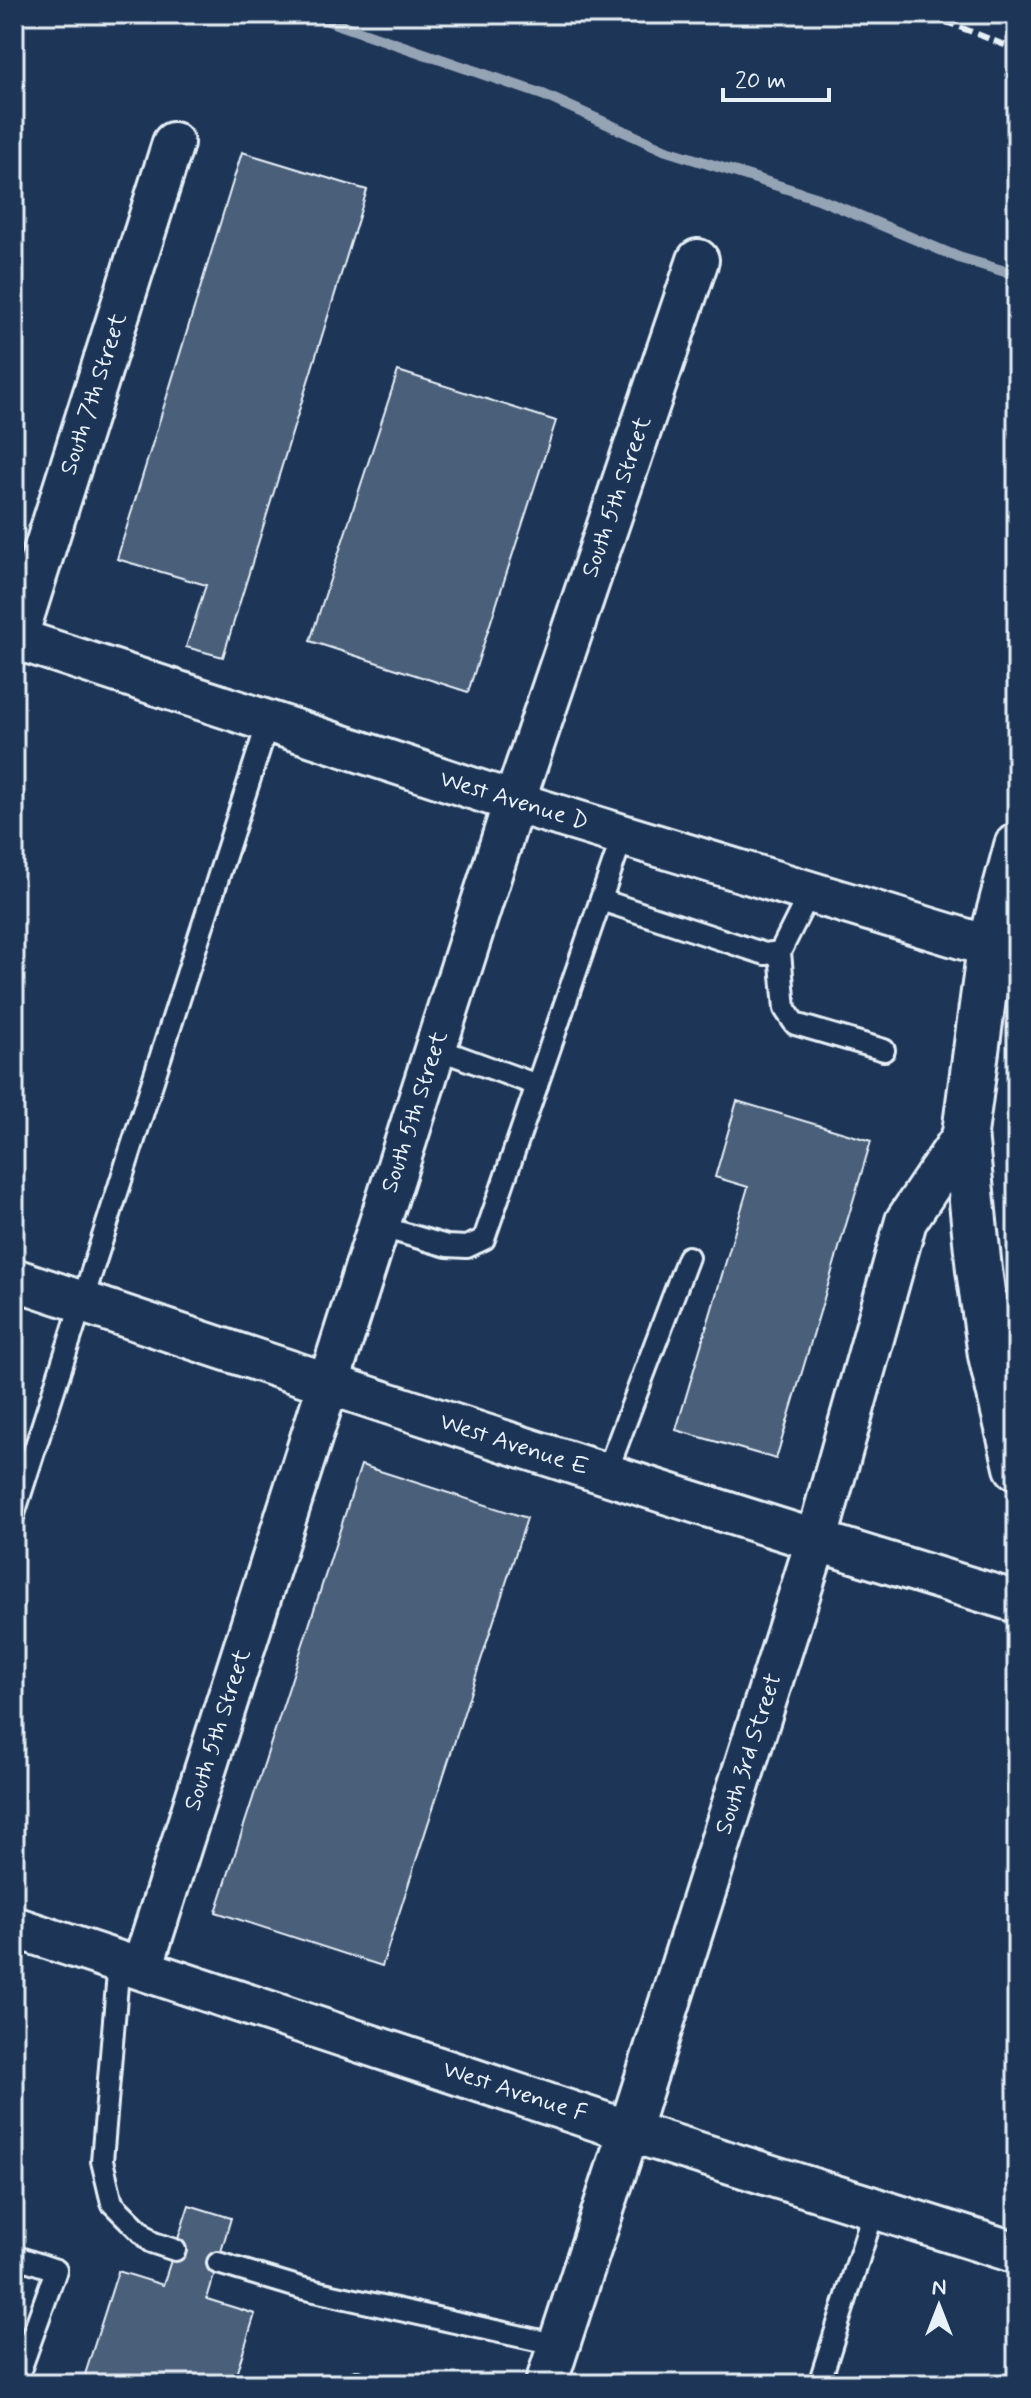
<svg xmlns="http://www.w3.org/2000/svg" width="1031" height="2398" font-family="Mynerve,sans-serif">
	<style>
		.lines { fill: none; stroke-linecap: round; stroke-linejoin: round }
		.stream { stroke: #95a4b5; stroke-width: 11 }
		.building { fill: #495e7a; stroke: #e8f1f8; stroke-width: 2 }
		.service-casing { stroke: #e8f1f8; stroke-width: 26 }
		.minor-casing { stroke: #e8f1f8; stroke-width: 46 }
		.primary-casing { stroke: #e8f1f8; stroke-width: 50 }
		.service { stroke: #1d3557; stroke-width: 20 }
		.minor { stroke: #1d3557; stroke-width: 40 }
		.primary { stroke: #1d3557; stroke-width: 44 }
		.rail { stroke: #e8f1f8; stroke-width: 6; stroke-dasharray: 12 6; stroke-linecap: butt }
		.labels { text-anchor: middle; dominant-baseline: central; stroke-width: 6; stroke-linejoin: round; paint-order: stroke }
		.street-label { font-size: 24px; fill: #e8f1f8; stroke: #1d3557 }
	</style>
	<rect width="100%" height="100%" fill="#1d3557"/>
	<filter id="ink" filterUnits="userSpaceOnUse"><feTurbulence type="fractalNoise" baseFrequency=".0125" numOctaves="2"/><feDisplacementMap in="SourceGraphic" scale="16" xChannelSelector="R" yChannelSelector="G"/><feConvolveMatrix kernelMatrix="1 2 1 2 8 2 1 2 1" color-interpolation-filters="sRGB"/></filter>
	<g filter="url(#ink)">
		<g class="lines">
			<polyline class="stream" points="309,14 544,95 665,150 817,198 960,258 1017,275"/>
		</g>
		<g class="building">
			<polygon points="242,152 367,190 223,657 186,647 206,585 117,559"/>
			<polygon points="398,371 556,421 468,692 310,641"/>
			<polygon points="737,1101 871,1141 776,1459 676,1430 748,1187 715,1177"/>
			<polygon points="361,1465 527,1518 382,1966 216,1912"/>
			<polygon points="189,2205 231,2218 207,2299 255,2314 233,2384 82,2384 118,2271 163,2285"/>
		</g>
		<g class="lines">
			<defs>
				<g id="service">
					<polyline points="810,892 780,952 785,1009 795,1024 884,1050"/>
					<polyline points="601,900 765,954 780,952"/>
					<polyline points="435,1048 537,1085"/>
					<polyline points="378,1226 447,1246 467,1247 484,1239 623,835"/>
					<polyline points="606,1474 688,1257"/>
					<polyline points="14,1514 268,722"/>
					<polyline points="119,1961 102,2161 112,2203 151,2242 175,2250"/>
					<polyline points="14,2256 56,2270 15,2384"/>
					<polyline points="218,2263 301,2288 559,2345"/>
					<polyline points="356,2384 357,2382 363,2384"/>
					<polyline points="819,2384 875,2207"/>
				</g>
				<g id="minor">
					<polyline points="14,638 514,802 1017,955"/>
					<polyline points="14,646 173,143"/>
					<path d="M 14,1279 C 347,1391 681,1501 1017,1602"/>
					<polyline points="14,1927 629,2131 1017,2253"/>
					<polyline points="142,1968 514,802 698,260"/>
					<polyline points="546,2384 629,2131 816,1542 906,1221 965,1133"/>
				</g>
				<polyline id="primary" points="1017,846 990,947 965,1133 979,1270 991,1355 1017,1467"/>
			</defs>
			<use href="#service" class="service-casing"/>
			<use href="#minor" class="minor-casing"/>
			<use href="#primary" class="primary-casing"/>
			<use href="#service" class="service"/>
			<use href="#minor" class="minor"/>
			<use href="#primary" class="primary"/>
			<polyline class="rail" points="927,14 1017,50"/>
		</g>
	</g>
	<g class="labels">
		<g class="street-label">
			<text transform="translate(94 394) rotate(-72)">South 7th Street</text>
			<text transform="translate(617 497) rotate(-71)">South 5th Street</text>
			<text transform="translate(514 801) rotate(17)">West Avenue D</text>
			<text transform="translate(415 1112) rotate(-72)">South 5th Street</text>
			<text transform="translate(514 1445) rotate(18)">West Avenue E</text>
			<text transform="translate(218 1730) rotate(-72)">South 5th Street</text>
			<text transform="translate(749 1754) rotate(-72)">South 3rd Street</text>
			<text transform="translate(515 2092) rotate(18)">West Avenue F</text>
		</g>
	</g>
	<rect width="1031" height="2398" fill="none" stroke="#1d3557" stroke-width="48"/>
	<rect x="24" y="24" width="983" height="2350" fill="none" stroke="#e8f1f8" stroke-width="3" filter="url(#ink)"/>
	<g transform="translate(939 2306)" stroke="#1d3557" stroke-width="6" paint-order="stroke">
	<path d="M0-6L14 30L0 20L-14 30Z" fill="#e8f1f8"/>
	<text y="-12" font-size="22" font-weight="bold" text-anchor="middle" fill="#e8f1f8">N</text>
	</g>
	<path d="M723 88v12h106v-12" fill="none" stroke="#e8f1f8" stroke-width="4"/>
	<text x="735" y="88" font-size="24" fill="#e8f1f8" stroke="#1d3557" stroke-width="6" paint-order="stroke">20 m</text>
</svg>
